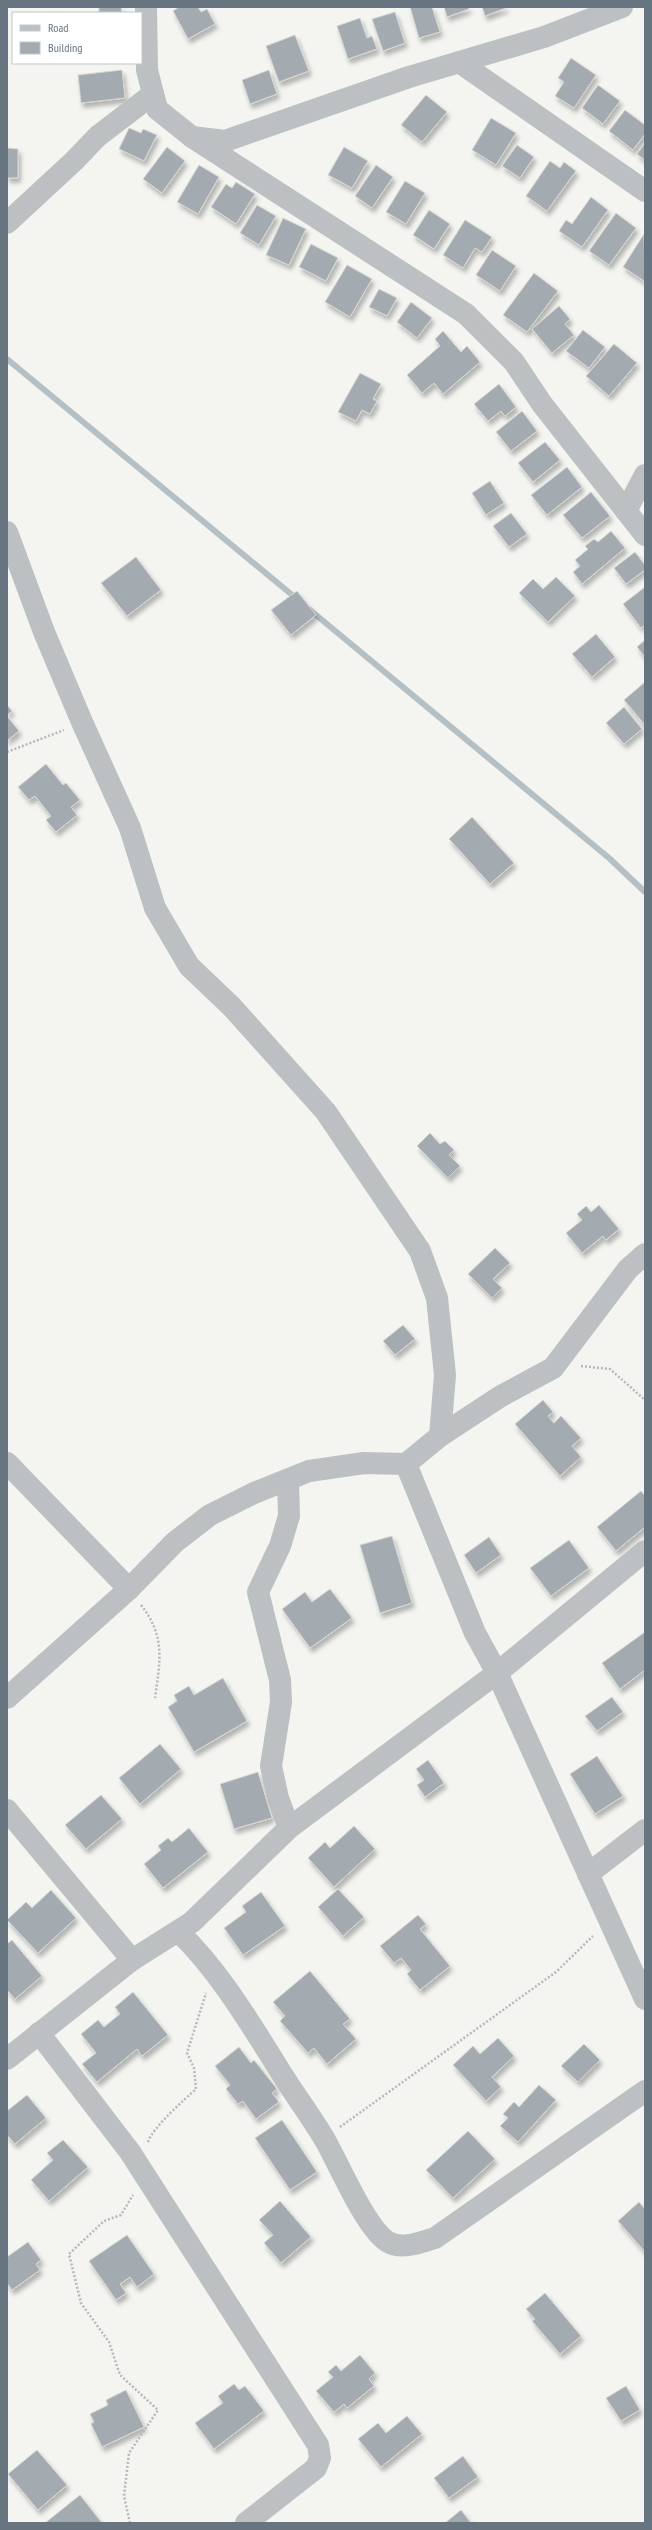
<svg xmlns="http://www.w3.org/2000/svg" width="652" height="2530" font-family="'PT Sans Narrow',sans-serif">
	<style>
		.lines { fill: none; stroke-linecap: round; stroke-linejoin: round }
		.stream { stroke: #b5c0c4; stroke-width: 6 }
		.building { fill: #a4abb0; stroke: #d6d6d4; filter: url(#shadow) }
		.path { stroke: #b6b9bb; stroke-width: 2.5; stroke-dasharray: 2 2; stroke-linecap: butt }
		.minor { stroke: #bcc0c3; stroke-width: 22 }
	</style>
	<defs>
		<filter id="shadow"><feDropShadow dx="2.5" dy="4.5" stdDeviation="2" flood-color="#0004"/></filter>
	</defs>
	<rect width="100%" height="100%" fill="#f4f4f1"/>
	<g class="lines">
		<g class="stream">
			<polyline points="7,359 297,599"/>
			<polyline points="310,610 609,858 645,892"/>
		</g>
	</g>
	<g class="building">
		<polygon points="99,7 121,7 122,13 99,13"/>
		<polygon points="179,7 198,7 201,12 207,9 215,24 188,39 173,11"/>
		<polygon points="410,7 432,7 440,32 419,38"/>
		<polygon points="444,7 468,7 469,9 447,17"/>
		<polygon points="482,7 506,7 506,8 485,16"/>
		<polygon points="395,12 405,43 383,51 372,19"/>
		<polygon points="360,18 367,38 372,36 377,49 348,59 337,26"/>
		<polygon points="295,35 309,71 279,82 266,46"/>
		<polygon points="571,58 596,75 574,108 555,96 564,82 558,78"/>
		<polygon points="122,70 125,98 81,103 78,75"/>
		<polygon points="269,70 277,94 250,104 242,80"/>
		<polygon points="598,85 620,101 603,124 582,108"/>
		<polygon points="426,95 447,112 422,142 401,125"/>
		<polygon points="625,110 645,125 645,134 633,150 609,131"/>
		<polygon points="491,118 516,133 496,165 472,150"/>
		<polygon points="129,128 141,133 143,129 157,135 144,161 119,149"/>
		<polygon points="645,143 645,160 637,154"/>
		<polygon points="517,145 534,157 520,178 502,166"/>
		<polygon points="167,147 185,161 162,193 143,179"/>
		<polygon points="344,147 368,161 352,188 328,175"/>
		<polygon points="7,148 18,149 18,178 7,178"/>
		<polygon points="550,161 560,168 564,162 576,171 547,211 526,196"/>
		<polygon points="199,165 219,177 198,214 177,202"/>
		<polygon points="376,165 393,177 372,208 355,196"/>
		<polygon points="405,181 425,193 406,224 386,212"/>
		<polygon points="236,182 255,194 236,224 211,207 226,184 232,188"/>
		<polygon points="591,197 608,210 582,247 559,231 566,220 572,224"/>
		<polygon points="257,205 276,216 259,245 240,233"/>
		<polygon points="429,210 450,224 434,249 413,235"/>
		<polygon points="616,213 636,228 609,265 589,251"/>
		<polygon points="283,218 306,229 289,265 266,255"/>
		<polygon points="465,220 492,237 482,252 475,248 463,268 443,255"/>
		<polygon points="644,234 645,279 644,281 623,267"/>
		<polygon points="311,244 338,258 326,281 299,267"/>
		<polygon points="492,250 516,266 500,291 476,275"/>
		<polygon points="347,265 372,279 350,317 325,302"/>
		<polygon points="534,273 558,291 527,332 503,315"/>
		<polygon points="379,289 397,298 387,316 369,307"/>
		<polygon points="411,302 432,318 417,338 397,322"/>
		<polygon points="559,306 570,319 565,324 574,335 552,353 532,329"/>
		<polygon points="583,330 605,347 589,368 566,351"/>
		<polygon points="443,331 461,352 467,346 480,362 443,394 434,383 422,393 407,375 440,346 435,339"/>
		<polygon points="614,344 637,363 609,396 586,376"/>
		<polygon points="360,373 381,384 373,399 377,401 370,414 362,410 356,421 338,412"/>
		<polygon points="499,384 516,407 505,416 501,411 488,421 474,404"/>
		<polygon points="522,411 537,431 511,451 496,432"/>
		<polygon points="545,442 560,460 533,482 518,463"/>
		<polygon points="567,467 582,487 547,515 531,495"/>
		<polygon points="490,481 504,503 486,515 472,493"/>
		<polygon points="591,492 610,516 582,538 563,515"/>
		<polygon points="511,513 527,534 509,547 493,526"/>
		<polygon points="611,531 625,548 582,584 573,572 580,566 575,560 588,549 585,546 594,539 598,542"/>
		<polygon points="635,552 645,565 645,570 626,584 614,568"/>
		<polygon points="136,557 161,590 127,616 101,583"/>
		<polygon points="556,577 575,596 548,622 519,593 533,579 543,589"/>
		<polygon points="645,587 645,625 641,628 623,604"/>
		<polygon points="297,591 316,615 291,635 271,610"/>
		<polygon points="596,634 615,657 592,677 572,654"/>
		<polygon points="645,640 645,657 637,647"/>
		<polygon points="645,682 645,725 624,700"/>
		<polygon points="7,705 12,711 7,715"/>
		<polygon points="624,707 642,729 624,744 606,723"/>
		<polygon points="7,716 19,731 7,741"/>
		<polygon points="46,764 63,785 66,783 80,800 71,807 77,815 56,832 46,820 51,816 35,796 29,800 18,787"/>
		<polygon points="472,817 514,863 490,884 449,839"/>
		<polygon points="430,1133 440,1144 445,1141 454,1150 449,1155 460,1166 448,1178 417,1146"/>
		<polygon points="599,1205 619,1229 606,1240 603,1236 582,1253 566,1233 582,1220 577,1214 586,1206 591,1212"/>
		<polygon points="495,1248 510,1263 493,1279 502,1288 492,1298 468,1274"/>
		<polygon points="403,1325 415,1339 395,1355 383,1341"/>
		<polygon points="543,1400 553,1412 548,1416 554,1423 561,1416 581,1438 572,1446 581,1457 560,1476 515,1424"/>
		<polygon points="641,1491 645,1496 645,1527 616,1551 597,1527"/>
		<polygon points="392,1536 412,1603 380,1613 360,1545"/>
		<polygon points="489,1537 501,1555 476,1573 464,1555"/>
		<polygon points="569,1540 589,1568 551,1596 530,1568"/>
		<polygon points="330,1589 352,1618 310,1648 282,1609 305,1592 312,1602"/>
		<polygon points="645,1632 645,1670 620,1689 602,1663"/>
		<polygon points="223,1678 247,1721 194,1752 168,1707 177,1701 174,1695 189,1686 194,1695"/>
		<polygon points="612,1697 623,1712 597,1731 585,1716"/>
		<polygon points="160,1744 181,1769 140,1804 119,1778"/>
		<polygon points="597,1756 623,1796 595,1814 570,1774"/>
		<polygon points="428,1760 444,1783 425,1797 417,1785 424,1780 416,1769"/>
		<polygon points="258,1772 272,1818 234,1829 220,1784"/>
		<polygon points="101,1795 122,1819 86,1849 65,1825"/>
		<polygon points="354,1826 375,1849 334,1887 308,1858 325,1842 330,1848"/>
		<polygon points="189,1828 208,1852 163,1888 144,1864 161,1850 158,1846 168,1838 172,1842"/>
		<polygon points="338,1889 364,1917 343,1936 318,1907"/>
		<polygon points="51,1890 76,1918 38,1953 7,1920 26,1902 32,1908"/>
		<polygon points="261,1892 285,1926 243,1955 224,1928 246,1912 242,1906"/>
		<polygon points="418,1915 426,1924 420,1929 450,1966 420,1990 407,1974 411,1970 401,1958 394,1963 380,1946"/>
		<polygon points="12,1940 42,1976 15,1999 7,1990 7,1944"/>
		<polygon points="310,1971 350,2019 343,2024 356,2039 327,2064 314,2048 308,2053 280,2021 285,2016 273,2002"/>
		<polygon points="133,1992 168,2035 142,2056 137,2049 97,2082 82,2064 96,2053 81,2034 98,2020 104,2027 120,2014 115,2007"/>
		<polygon points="498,2038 514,2056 492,2077 501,2087 486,2101 453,2065 473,2046 480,2054"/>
		<polygon points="584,2044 600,2060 578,2082 561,2066"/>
		<polygon points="239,2047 251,2063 254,2060 277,2089 272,2093 279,2102 256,2119 243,2101 238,2104 226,2089 230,2085 215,2066"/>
		<polygon points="539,2085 556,2100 518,2142 500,2126 508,2118 503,2114 514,2102 519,2107"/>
		<polygon points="27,2095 46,2118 15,2144 7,2135 7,2111"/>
		<polygon points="282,2120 317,2172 290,2190 255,2138"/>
		<polygon points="468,2131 495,2159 453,2198 426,2170"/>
		<polygon points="63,2140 88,2167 49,2201 31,2180 53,2160 47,2153"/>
		<polygon points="280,2201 311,2237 281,2263 264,2243 273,2235 259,2220"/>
		<polygon points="639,2202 645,2209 645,2252 618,2221"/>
		<polygon points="127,2235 154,2274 137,2287 130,2277 120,2284 126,2293 116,2300 89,2261"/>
		<polygon points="28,2242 41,2260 36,2264 40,2270 12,2290 7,2283 7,2257"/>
		<polygon points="545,2293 581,2336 560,2354 532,2321 535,2319 526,2309"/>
		<polygon points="360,2355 375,2373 369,2379 374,2386 347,2408 344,2404 334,2412 316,2391 333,2377 328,2372 336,2365 341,2371"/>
		<polygon points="234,2384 239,2390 245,2386 264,2411 214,2449 195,2423 223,2403 218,2396"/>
		<polygon points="626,2386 640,2410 621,2421 606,2398"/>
		<polygon points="126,2390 144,2427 102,2447 91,2424 94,2422 90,2414 108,2405 106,2400"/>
		<polygon points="407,2416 422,2434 381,2467 358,2439 378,2423 386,2433"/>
		<polygon points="37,2450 67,2485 38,2510 8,2474"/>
		<polygon points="463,2456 478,2477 449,2498 434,2478"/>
		<polygon points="80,2495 102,2523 45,2523"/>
		<polygon points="461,2510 471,2523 445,2523"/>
	</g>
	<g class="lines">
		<g class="path">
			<polyline points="7,752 64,730"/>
			<polyline points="581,1366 610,1369 645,1400"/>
			<path d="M 141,1605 C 166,1637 160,1661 155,1698"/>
			<polyline points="340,2127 556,1972 593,1936"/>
			<path d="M 148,2142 C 153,2127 184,2100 196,2089 L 194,2068 L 187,2053 L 206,1993"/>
			<polyline points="130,2523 124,2496 129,2453 158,2410 120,2375 109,2342 81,2303 69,2254 104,2221 121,2215 133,2195"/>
		</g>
		<g class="minor">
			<polyline points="146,7 147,70 157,109 192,137 225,141 409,77 544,37 622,7"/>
			<polyline points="459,62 645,191"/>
			<polyline points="192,137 466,314 514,362 542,404 645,535"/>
			<polyline points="7,223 74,161 98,136 153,94"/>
			<polyline points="626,511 645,475"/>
			<polyline points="7,532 44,632 82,722 130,828 155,908 189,966 232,1007 326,1112 420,1251 437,1298 445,1375 440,1436"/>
			<polyline points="645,1254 628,1269 553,1368 501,1396 440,1436 406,1464 475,1633 497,1673 645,1999"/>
			<polyline points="7,1463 129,1589 7,1698"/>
			<polyline points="288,1480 289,1516 280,1546 258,1592 280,1680 281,1702 271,1766 278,1798 289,1828"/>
			<polyline points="129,1589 175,1542 210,1515 254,1493 309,1471 364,1463 406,1464"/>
			<polyline points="7,1810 132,1960"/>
			<polyline points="588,1874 645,1830"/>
			<path d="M 179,1932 C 220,1972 250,2023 280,2071 C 294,2094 311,2116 325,2140 C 339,2164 366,2229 388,2242 C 402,2250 421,2242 435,2238 L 645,2091"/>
			<polyline points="39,2033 130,2152 318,2445 320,2458 316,2468 246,2523"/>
			<polyline points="7,2059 132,1960 192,1922 289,1828 497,1673 645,1551"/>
		</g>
	</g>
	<rect width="652" height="2530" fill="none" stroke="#66757f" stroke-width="16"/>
	<rect x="12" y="12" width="130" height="52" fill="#ffffff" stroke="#c2c8cc"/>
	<rect x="20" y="25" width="20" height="6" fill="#bcc0c3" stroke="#c2c8cc"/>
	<text x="48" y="32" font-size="12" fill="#66757f">Road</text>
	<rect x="20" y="42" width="20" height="12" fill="#a4abb0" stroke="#c2c8cc"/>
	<text x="48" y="52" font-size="12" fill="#66757f">Building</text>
</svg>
